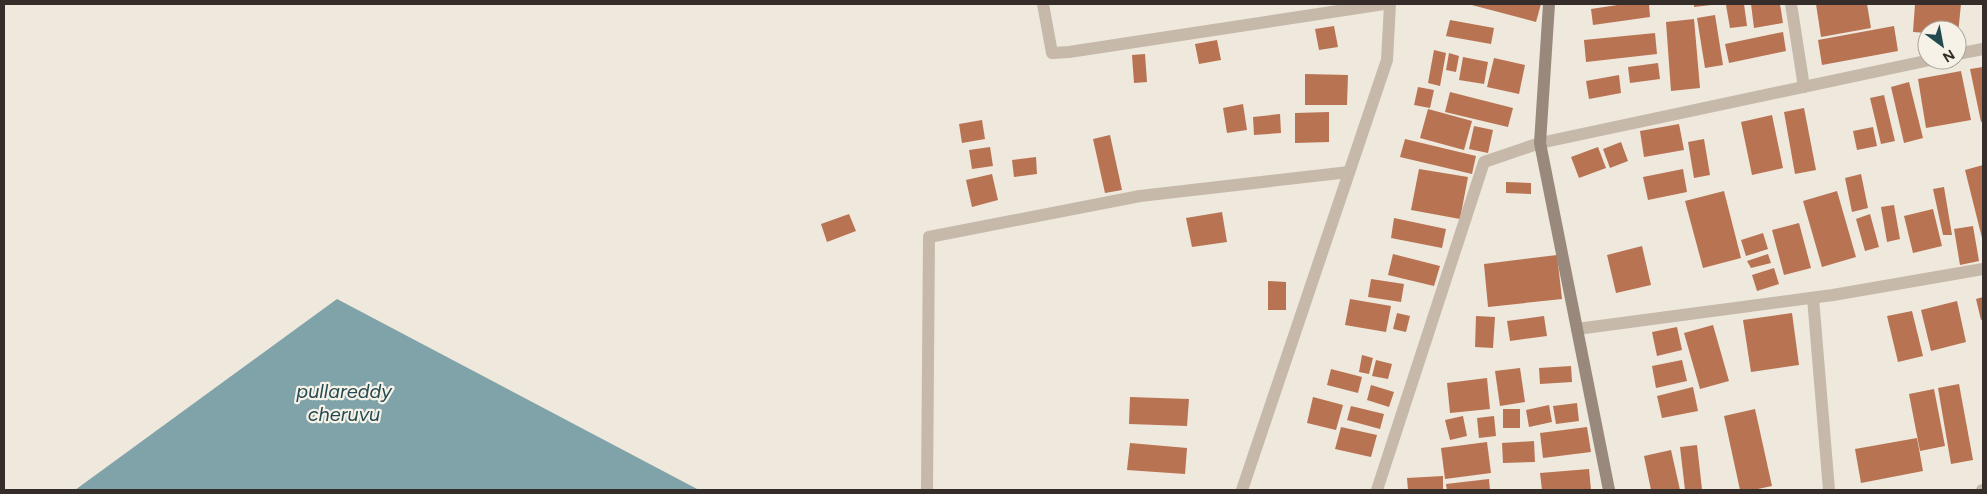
<svg xmlns="http://www.w3.org/2000/svg" width="1987" height="494" font-family="Figtree,sans-serif">
	<style>
		.water { fill: #7fa3a9 }
		.building { fill: #b87352 }
		.lines { fill: none; stroke-linecap: round; stroke-linejoin: round }
		.minor { stroke: #c6b9aa; stroke-width: 12 }
		.secondary { stroke: #99897c; stroke-width: 12 }
		.labels { text-anchor: middle; dominant-baseline: central; stroke-width: 4.5; stroke-linejoin: round; paint-order: stroke }
		.water-label { font-size: 20px; font-style: italic; fill: #234a51; stroke: #f7f2e8 }
	</style>
	<rect width="100%" height="100%" fill="#efe8dd"/>
	<polygon class="water" points="337,299 699,490 75,490"/>
	<g class="building">
		<polygon points="1468,4 1541,4 1536,22"/>
		<polygon points="1624,4 1649,4 1650,17 1593,25 1591,9"/>
		<polygon points="1694,4 1711,4 1711,5 1694,7"/>
		<polygon points="1744,4 1747,26 1730,28 1726,5"/>
		<polygon points="1751,4 1780,4 1783,23 1754,28"/>
		<polygon points="1816,4 1867,4 1871,28 1821,37"/>
		<polygon points="1915,4 1961,4 1958,34 1957,30 1927,30 1927,33 1913,32"/>
		<polygon points="1715,15 1723,65 1705,68 1697,18"/>
		<polygon points="1694,19 1700,88 1671,91 1666,22"/>
		<polygon points="1450,20 1494,28 1491,44 1446,36"/>
		<polygon points="1334,26 1338,47 1319,50 1315,29"/>
		<polygon points="1894,26 1898,51 1822,65 1818,40"/>
		<polygon points="1783,32 1786,51 1729,63 1725,44"/>
		<polygon points="1655,33 1657,54 1586,62 1584,40"/>
		<polygon points="1217,40 1221,60 1199,64 1195,44"/>
		<polygon points="1434,50 1446,53 1440,86 1428,83"/>
		<polygon points="1449,53 1459,56 1456,72 1446,70"/>
		<polygon points="1145,54 1147,82 1134,83 1132,55"/>
		<polygon points="1463,57 1488,62 1484,84 1459,80"/>
		<polygon points="1494,58 1525,65 1519,94 1487,87"/>
		<polygon points="1658,63 1660,79 1630,83 1628,67"/>
		<polygon points="1983,67 1983,121 1981,122 1970,69"/>
		<polygon points="1961,71 1971,120 1926,128 1918,79"/>
		<polygon points="1305,74 1348,75 1347,105 1305,105"/>
		<polygon points="1619,75 1621,93 1589,99 1586,81"/>
		<polygon points="1909,82 1923,138 1904,143 1891,87"/>
		<polygon points="1418,87 1434,90 1430,108 1414,105"/>
		<polygon points="1450,92 1513,108 1508,127 1445,112"/>
		<polygon points="1884,95 1895,141 1881,144 1870,98"/>
		<polygon points="1243,104 1247,130 1227,133 1223,108"/>
		<polygon points="1804,108 1816,170 1795,174 1784,112"/>
		<polygon points="1428,109 1472,121 1464,150 1420,138"/>
		<polygon points="1329,112 1329,142 1295,143 1295,113"/>
		<polygon points="1280,114 1281,133 1254,135 1253,117"/>
		<polygon points="1772,115 1783,168 1752,175 1741,122"/>
		<polygon points="982,120 985,139 962,143 959,124"/>
		<polygon points="1679,124 1684,150 1644,157 1640,131"/>
		<polygon points="1474,126 1493,130 1488,153 1469,149"/>
		<polygon points="1873,127 1877,146 1857,150 1853,131"/>
		<polygon points="1110,135 1122,190 1105,193 1093,139"/>
		<polygon points="1405,139 1476,156 1472,174 1400,157"/>
		<polygon points="1704,139 1710,175 1694,178 1688,142"/>
		<polygon points="1621,142 1628,161 1610,168 1603,149"/>
		<polygon points="990,147 993,166 972,169 969,150"/>
		<polygon points="1598,147 1606,168 1579,178 1571,157"/>
		<polygon points="1036,157 1037,174 1014,177 1012,160"/>
		<polygon points="1983,165 1983,242 1965,170"/>
		<polygon points="1419,169 1468,177 1460,219 1411,210"/>
		<polygon points="1683,169 1687,192 1648,200 1643,177"/>
		<polygon points="992,174 998,200 972,207 966,180"/>
		<polygon points="1861,174 1868,208 1852,212 1845,178"/>
		<polygon points="1506,182 1531,183 1531,194 1506,193"/>
		<polygon points="1944,187 1952,235 1943,235 1933,189"/>
		<polygon points="1724,191 1741,258 1703,268 1685,201"/>
		<polygon points="1837,191 1856,257 1822,267 1803,201"/>
		<polygon points="1894,205 1900,239 1887,242 1881,207"/>
		<polygon points="1933,209 1942,246 1913,253 1904,216"/>
		<polygon points="1222,212 1227,242 1192,247 1186,218"/>
		<polygon points="849,214 856,231 827,242 821,224"/>
		<polygon points="1870,214 1879,247 1865,251 1856,219"/>
		<polygon points="1394,218 1446,229 1442,248 1391,238"/>
		<polygon points="1799,223 1811,268 1784,275 1772,230"/>
		<polygon points="1973,226 1979,261 1960,265 1954,229"/>
		<polygon points="1763,233 1768,249 1746,256 1741,240"/>
		<polygon points="1642,246 1651,285 1616,293 1607,255"/>
		<polygon points="1393,254 1440,266 1434,286 1388,275"/>
		<polygon points="1768,254 1771,263 1751,268 1747,261"/>
		<polygon points="1557,255 1562,299 1488,307 1484,264"/>
		<polygon points="1774,268 1779,284 1757,291 1752,275"/>
		<polygon points="1371,279 1404,284 1401,302 1368,297"/>
		<polygon points="1268,281 1286,282 1286,310 1268,310"/>
		<polygon points="1983,297 1983,319 1981,320 1976,299"/>
		<polygon points="1350,299 1391,306 1386,332 1345,325"/>
		<polygon points="1957,301 1966,342 1931,351 1921,310"/>
		<polygon points="1912,311 1923,356 1898,362 1887,316"/>
		<polygon points="1397,313 1410,316 1406,332 1393,329"/>
		<polygon points="1792,313 1799,365 1751,372 1743,320"/>
		<polygon points="1476,316 1495,317 1493,348 1475,347"/>
		<polygon points="1544,316 1547,336 1510,341 1507,321"/>
		<polygon points="1713,325 1729,381 1700,389 1684,333"/>
		<polygon points="1677,327 1682,350 1657,356 1652,332"/>
		<polygon points="1362,355 1373,358 1369,374 1359,372"/>
		<polygon points="1376,360 1392,364 1388,379 1372,376"/>
		<polygon points="1682,360 1687,381 1656,388 1652,366"/>
		<polygon points="1571,366 1572,382 1540,384 1539,368"/>
		<polygon points="1520,368 1525,402 1500,406 1495,371"/>
		<polygon points="1331,369 1362,377 1358,393 1327,385"/>
		<polygon points="1487,378 1490,409 1450,413 1447,383"/>
		<polygon points="1959,384 1973,460 1951,464 1938,388"/>
		<polygon points="1371,385 1394,392 1389,407 1367,400"/>
		<polygon points="1693,387 1698,411 1662,418 1657,396"/>
		<polygon points="1934,389 1945,446 1920,451 1909,394"/>
		<polygon points="1130,397 1189,399 1187,426 1129,424"/>
		<polygon points="1313,397 1343,405 1336,430 1307,423"/>
		<polygon points="1577,403 1579,421 1556,424 1553,406"/>
		<polygon points="1549,405 1552,422 1529,427 1526,410"/>
		<polygon points="1351,406 1384,414 1380,429 1347,420"/>
		<rect x="1503" y="409" width="17" height="19"/>
		<polygon points="1755,409 1772,486 1753,490 1740,490 1724,416"/>
		<polygon points="1463,416 1467,436 1450,440 1445,420"/>
		<polygon points="1494,416 1496,436 1479,438 1477,418"/>
		<polygon points="1341,427 1377,435 1371,457 1335,449"/>
		<polygon points="1587,427 1591,452 1543,458 1540,433"/>
		<polygon points="1917,438 1923,471 1861,483 1855,449"/>
		<polygon points="1534,441 1535,462 1503,463 1502,443"/>
		<polygon points="1487,442 1491,473 1445,479 1441,448"/>
		<polygon points="1130,443 1187,448 1185,474 1127,470"/>
		<polygon points="1697,445 1702,489 1685,490 1680,447"/>
		<polygon points="1671,450 1680,490 1651,490 1644,456"/>
		<polygon points="1589,469 1591,490 1542,490 1540,473"/>
		<polygon points="1443,476 1443,490 1408,490 1407,478"/>
		<polygon points="1489,479 1490,490 1447,490 1446,484"/>
	</g>
	<g class="lines">
		<g class="minor">
			<polyline points="1043,4 1052,53 1069,52 1384,4"/>
			<polyline points="1791,4 1804,87"/>
			<polyline points="1957,54 1983,49"/>
			<polyline points="1813,298 1829,490"/>
			<polyline points="1577,329 1833,295 1983,269"/>
			<polyline points="927,490 929,237 1140,196 1349,172"/>
			<polyline points="1242,490 1387,60 1390,4"/>
			<polyline points="1377,490 1484,162 1540,143 1930,60"/>
			<polyline points="1982,490 1983,490"/>
		</g>
		<polyline class="secondary" points="1549,4 1540,143 1609,490"/>
	</g>
	<g class="labels">
		<g class="water-label">
			<text x="344" y="391">pullareddy<tspan x="344" dy="23">cheruvu</tspan></text>
		</g>
	</g>
	<rect width="1987" height="494" fill="none" stroke="#342d29" stroke-width="10"/>
	<g transform="translate(1942 45) rotate(148)"><circle r="24" fill="#f7f2e8" stroke="#a9a39c"/>
	<path d="M0-4L9 19L0 12L-9 19Z" fill="#234a51"/>
	<text y="-8" font-size="14" font-weight="bold" text-anchor="middle" fill="#342d29">N</text>
	</g>
</svg>
